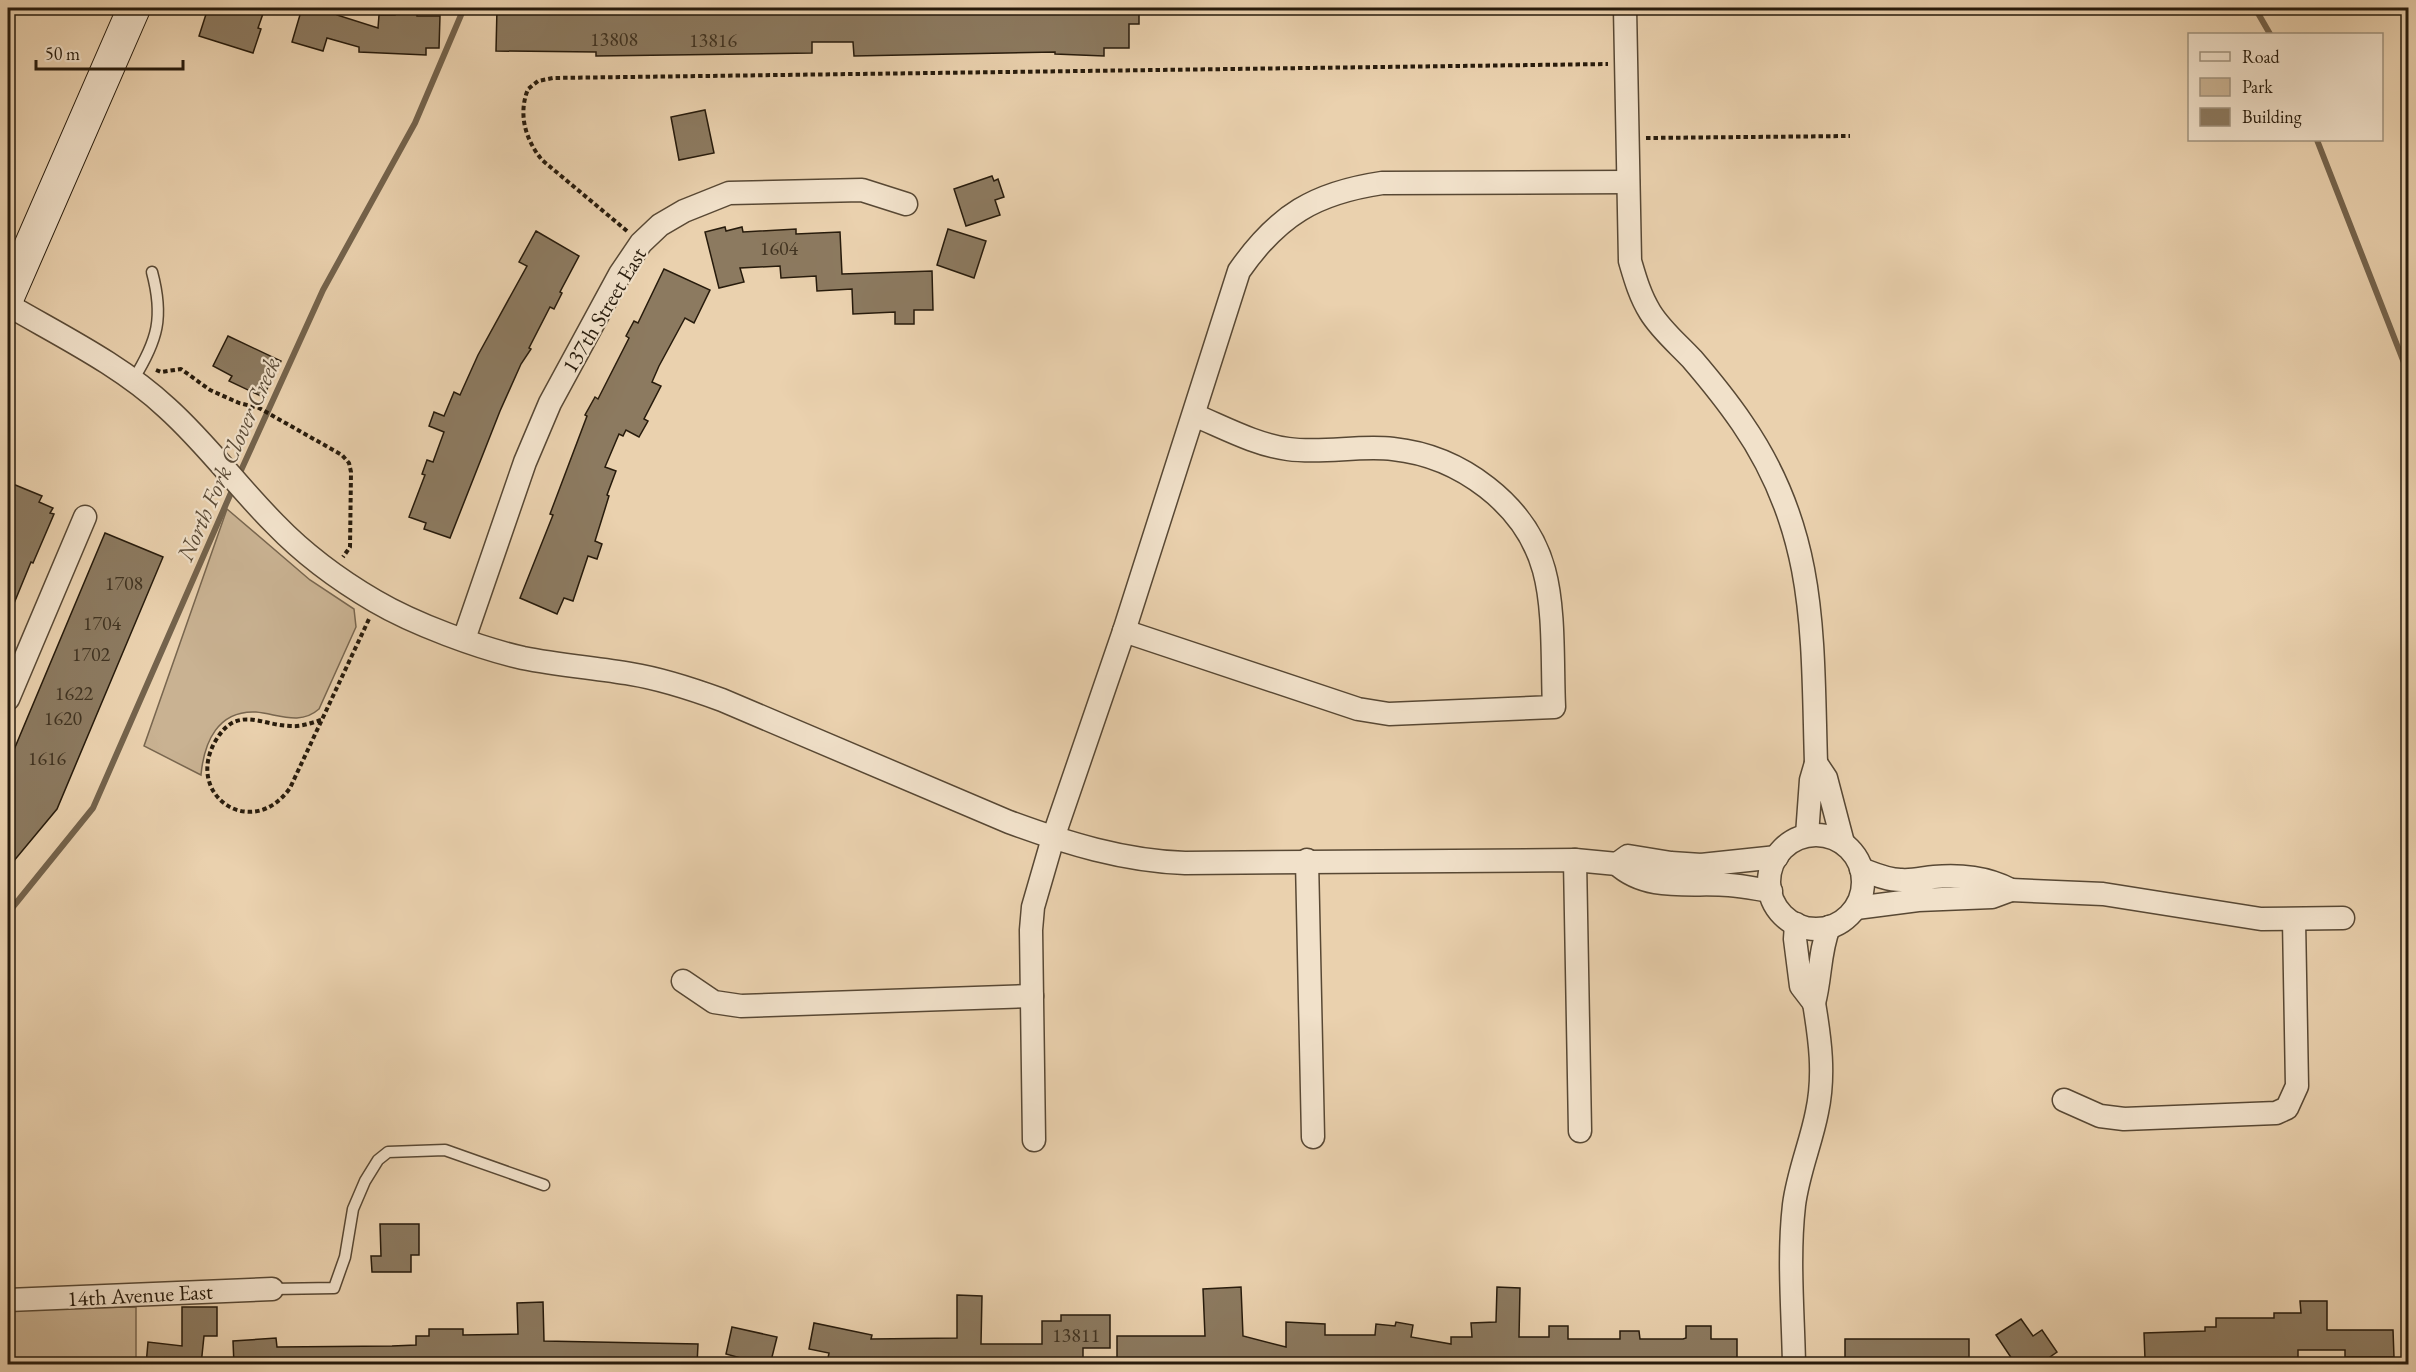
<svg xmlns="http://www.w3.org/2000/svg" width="2416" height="1372" font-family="'EB Garamond',serif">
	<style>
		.green { fill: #c9b292; stroke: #78664f; stroke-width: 1.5 }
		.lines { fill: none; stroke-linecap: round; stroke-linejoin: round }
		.stream { stroke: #74634c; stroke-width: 6 }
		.building { fill: #8c7a60; stroke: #271b0c; stroke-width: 1.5 }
		.service-casing { stroke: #584834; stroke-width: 13 }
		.minor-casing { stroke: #584834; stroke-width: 25 }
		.secondary-casing { stroke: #271b0c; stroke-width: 34 }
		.path { stroke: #271b0c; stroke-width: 4; stroke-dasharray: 4.5 3; stroke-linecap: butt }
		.service { stroke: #f1e1ca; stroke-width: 10 }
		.minor { stroke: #f1e1ca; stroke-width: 22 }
		.secondary { stroke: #f1e1ca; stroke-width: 32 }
		.labels { text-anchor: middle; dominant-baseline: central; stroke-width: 4.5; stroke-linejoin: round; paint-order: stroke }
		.number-label { font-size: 20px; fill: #403321 }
		.street-label { font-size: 22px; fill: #271b0c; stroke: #f1e1ca }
		.water-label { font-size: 24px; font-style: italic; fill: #5b4b37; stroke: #f1e1ca }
	</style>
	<rect width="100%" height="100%" fill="#ead1ae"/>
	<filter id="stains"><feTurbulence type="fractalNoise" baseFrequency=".00333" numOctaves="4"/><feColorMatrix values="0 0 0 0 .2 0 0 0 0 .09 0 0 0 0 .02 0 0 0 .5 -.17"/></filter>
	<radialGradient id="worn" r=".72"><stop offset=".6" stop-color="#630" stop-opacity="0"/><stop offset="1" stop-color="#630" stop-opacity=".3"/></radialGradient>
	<g class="green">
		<path d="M 227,509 L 310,580 L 354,609 L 356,627 L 319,709 C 300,726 278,714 256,712 C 218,710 204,742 201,775 L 144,746 Z"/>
		<polygon points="136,1307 136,1364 8,1364 8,1309"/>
	</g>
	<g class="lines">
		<g class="stream">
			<polyline points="2255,8 2270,34"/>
			<polyline points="2317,140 2408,373"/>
			<polyline points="238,477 323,290 415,123 464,8"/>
			<polyline points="8,913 93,808 234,486"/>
		</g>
	</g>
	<g class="building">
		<polygon points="208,8 265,8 258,28 261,29 253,53 199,36"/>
		<polygon points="302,8 321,8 337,12 337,15 378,28 379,15 395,15 395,11 417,11 417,16 440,16 439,48 426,48 426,55 359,52 359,47 327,38 323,51 292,42"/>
		<polygon points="497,8 522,8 522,13 557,11 557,8 1139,8 1139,24 1129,24 1129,48 1104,48 1104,56 1055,54 1055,52 854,56 853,42 812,42 812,53 596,56 596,52 496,51"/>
		<polygon points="705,110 714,153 679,160 671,117"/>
		<polygon points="992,176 994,181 998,179 1004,197 995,200 1000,215 966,226 954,189"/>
		<polygon points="725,227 726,231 742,227 743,232 796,229 796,234 840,232 842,274 932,271 933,310 914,310 914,324 895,324 895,312 853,314 852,289 817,291 816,276 781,278 780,266 740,268 744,282 719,288 705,232"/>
		<polygon points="948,229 986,241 974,278 937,265"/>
		<polygon points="536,231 579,256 560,292 562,293 554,309 550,307 529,348 531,349 521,364 500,411 450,538 424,529 426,523 409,517 425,475 422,474 427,460 433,462 444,432 429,426 434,412 444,416 454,392 460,395 478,355 527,266 519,262"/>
		<polygon points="664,269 710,290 694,323 685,318 659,366 652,382 661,386 644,419 648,421 639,437 626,430 623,436 619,434 605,467 616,471 607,495 609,496 595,541 602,544 597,559 588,556 573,601 564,598 557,614 520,598 553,515 550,514 587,416 585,415 595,397 598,399 629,338 626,336 634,321 638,323"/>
		<polygon points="228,336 281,361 263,397 229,381 232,376 213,366"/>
		<polygon points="8,482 42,496 39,502 53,508 50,513 54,514 33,563 31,562 8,618"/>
		<polygon points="105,533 163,557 57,809 8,868 8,764"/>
		<polygon points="380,1224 419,1224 419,1255 411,1255 411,1272 372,1272 371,1256 381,1256"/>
		<polygon points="1241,1287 1243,1336 1286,1347 1286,1322 1325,1324 1325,1335 1375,1335 1376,1324 1395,1326 1396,1322 1413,1325 1411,1337 1451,1344 1451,1337 1472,1337 1471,1323 1496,1322 1497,1287 1520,1288 1519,1337 1549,1337 1549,1326 1568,1326 1568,1339 1620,1339 1620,1331 1639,1331 1640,1339 1683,1339 1686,1338 1686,1326 1711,1326 1711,1339 1737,1339 1737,1364 1484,1365 1484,1362 1211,1365 1192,1360 1192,1365 1117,1365 1117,1336 1205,1336 1203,1289"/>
		<polygon points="957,1295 982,1296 981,1344 1042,1344 1042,1321 1061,1321 1061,1315 1110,1315 1110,1348 1083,1348 1083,1365 836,1365 827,1363 829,1353 809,1349 814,1323 872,1335 871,1339 957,1338"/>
		<polygon points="2300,1301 2327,1301 2327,1330 2393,1330 2394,1357 2345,1357 2345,1350 2298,1350 2298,1365 2274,1365 2274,1361 2145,1359 2144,1333 2205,1331 2205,1327 2216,1327 2216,1318 2274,1318 2274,1313 2301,1313"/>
		<polygon points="543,1302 544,1341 698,1344 697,1365 234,1365 233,1341 276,1338 277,1347 392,1346 416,1345 416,1336 429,1336 429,1329 463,1329 463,1335 518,1334 517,1303"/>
		<polygon points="182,1307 217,1307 217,1336 204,1336 201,1365 146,1365 148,1342 182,1346"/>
		<polygon points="2021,1319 2033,1336 2042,1330 2057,1352 2050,1357 2054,1365 2016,1365 1996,1335"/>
		<polygon points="732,1327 777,1337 770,1365 747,1365 748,1360 726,1354"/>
		<rect x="1845" y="1339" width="124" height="26"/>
	</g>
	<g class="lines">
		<defs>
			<g id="service">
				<path d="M 133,380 C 158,340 164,317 152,272"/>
				<polyline points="272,1289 334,1288 345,1257 353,1209 365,1181 378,1160 388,1152 445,1150 544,1185"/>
			</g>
			<g id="minor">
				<path d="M 1625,8 L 1630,261 C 1635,278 1640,296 1650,312 C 1661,330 1677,343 1692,359 C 1710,380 1727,401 1742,423 C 1818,533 1812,636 1816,763"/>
				<path d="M 8,305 C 61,336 121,365 167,408 C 207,444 237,486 275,524 C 304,554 339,580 375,601 C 414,624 479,648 523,658 C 558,665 595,668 631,674 C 662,679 692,689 722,700 L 1009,822 C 1066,843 1124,861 1185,863 L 1575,860 L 1617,864"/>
				<path d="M 1124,631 L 1358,709 L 1389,714 L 1554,707 C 1552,665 1555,610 1544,570 C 1526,504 1460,456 1393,449 C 1358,445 1323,454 1288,449 C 1256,445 1223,427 1194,415"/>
				<polyline points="464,639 525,462 550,403 620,274 641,243 660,225 684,211 729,193 862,190 906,204"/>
				<polyline points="8,699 85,517"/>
				<polyline points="1807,835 1811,780 1816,763 1826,778 1843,843"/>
				<circle cx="1816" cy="882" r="47"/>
				<polyline points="1307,860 1313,1137"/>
				<polyline points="1575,860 1580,1131"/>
				<polyline points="2011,890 2103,894 2261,919 2343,918"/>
				<path d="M 1771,891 C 1757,889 1743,886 1729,885 C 1692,882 1647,892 1617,864 L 1628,856 L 1671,863 L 1701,865 L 1777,857"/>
				<path d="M 1856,908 L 1918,900 L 1992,897 L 2011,890 C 1986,877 1961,875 1934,877 C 1923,878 1912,881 1901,880 C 1887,880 1874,874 1861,869"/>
				<path d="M 1796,924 L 1795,939 L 1801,986 L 1814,1003 C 1821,977 1819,952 1829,927"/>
				<polyline points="683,981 714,1002 741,1006 1032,996"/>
				<polyline points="2064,1100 2100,1116 2124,1119 2276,1113 2287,1108 2297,1086 2294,920"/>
				<path d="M 1034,1140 L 1031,930 L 1033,907 L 1053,838 L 1124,631 L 1239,271 C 1278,215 1315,193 1382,183 L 1628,182"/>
				<polyline points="8,1300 272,1289"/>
				<path d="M 1794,1364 C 1793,1312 1788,1257 1794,1205 C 1798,1173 1811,1143 1817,1112 C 1825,1075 1820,1039 1814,1003"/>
			</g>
			<polyline id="secondary" points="8,297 134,8"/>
		</defs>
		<use href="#service" class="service-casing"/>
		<use href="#minor" class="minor-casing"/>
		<use href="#secondary" class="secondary-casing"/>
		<g class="path">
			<polyline points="1646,138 1850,136"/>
			<path d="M 627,231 L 542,160 C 525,139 518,114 528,89 L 538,81 L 553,78 L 1608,64"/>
			<polyline points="156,370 161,372 181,369 210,390 239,403 259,408 342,455 349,463 351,472 350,547 343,557"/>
			<path d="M 321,720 C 311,723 301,727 290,726 C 260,725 237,705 216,740 C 183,795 252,842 290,788 L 369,619"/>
		</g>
		<use href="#service" class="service"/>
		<use href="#minor" class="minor"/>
		<use href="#secondary" class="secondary"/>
	</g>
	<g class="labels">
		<g class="number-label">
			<text x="614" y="39">13808</text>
			<text x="713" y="40">13816</text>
			<text x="779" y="248">1604</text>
			<text x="124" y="583">1708</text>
			<text x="102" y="623">1704</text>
			<text x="91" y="654">1702</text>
			<text x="74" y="693">1622</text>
			<text x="63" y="718">1620</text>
			<text x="47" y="758">1616</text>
			<text x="1076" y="1335">13811</text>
		</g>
		<g class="street-label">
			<text transform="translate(604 310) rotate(-59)">137th Street East</text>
			<text transform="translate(140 1295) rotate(-3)">14th Avenue East</text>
		</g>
		<g class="water-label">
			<text transform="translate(228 459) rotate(-66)">North Fork Clover Creek</text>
		</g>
	</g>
	<rect width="2416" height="1372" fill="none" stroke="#ead1ae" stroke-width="30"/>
	<rect x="9" y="9" width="2398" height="1354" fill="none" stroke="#271b0c" stroke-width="3"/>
	<rect x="15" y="15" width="2386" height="1342" fill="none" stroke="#271b0c" stroke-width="1.5"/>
	<rect x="2188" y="33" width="195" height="108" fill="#f1e1ca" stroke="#a0927e" stroke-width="1.5"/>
	<rect x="2200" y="52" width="30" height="9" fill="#f1e1ca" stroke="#a0927e" stroke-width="1.5"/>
	<text x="2242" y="63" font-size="18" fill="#271b0c">Road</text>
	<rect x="2200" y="78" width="30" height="18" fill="#c9b292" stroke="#a0927e" stroke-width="1.5"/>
	<text x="2242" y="93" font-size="18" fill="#271b0c">Park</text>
	<rect x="2200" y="108" width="30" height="18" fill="#8c7a60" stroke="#a0927e" stroke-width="1.5"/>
	<text x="2242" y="123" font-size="18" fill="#271b0c">Building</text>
	<path d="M36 60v9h147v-9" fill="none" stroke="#271b0c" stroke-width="3"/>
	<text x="45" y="60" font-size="18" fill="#271b0c" stroke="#f1e1ca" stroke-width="4.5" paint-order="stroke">50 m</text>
	<rect width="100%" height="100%" filter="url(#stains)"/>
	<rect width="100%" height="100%" fill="url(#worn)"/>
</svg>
